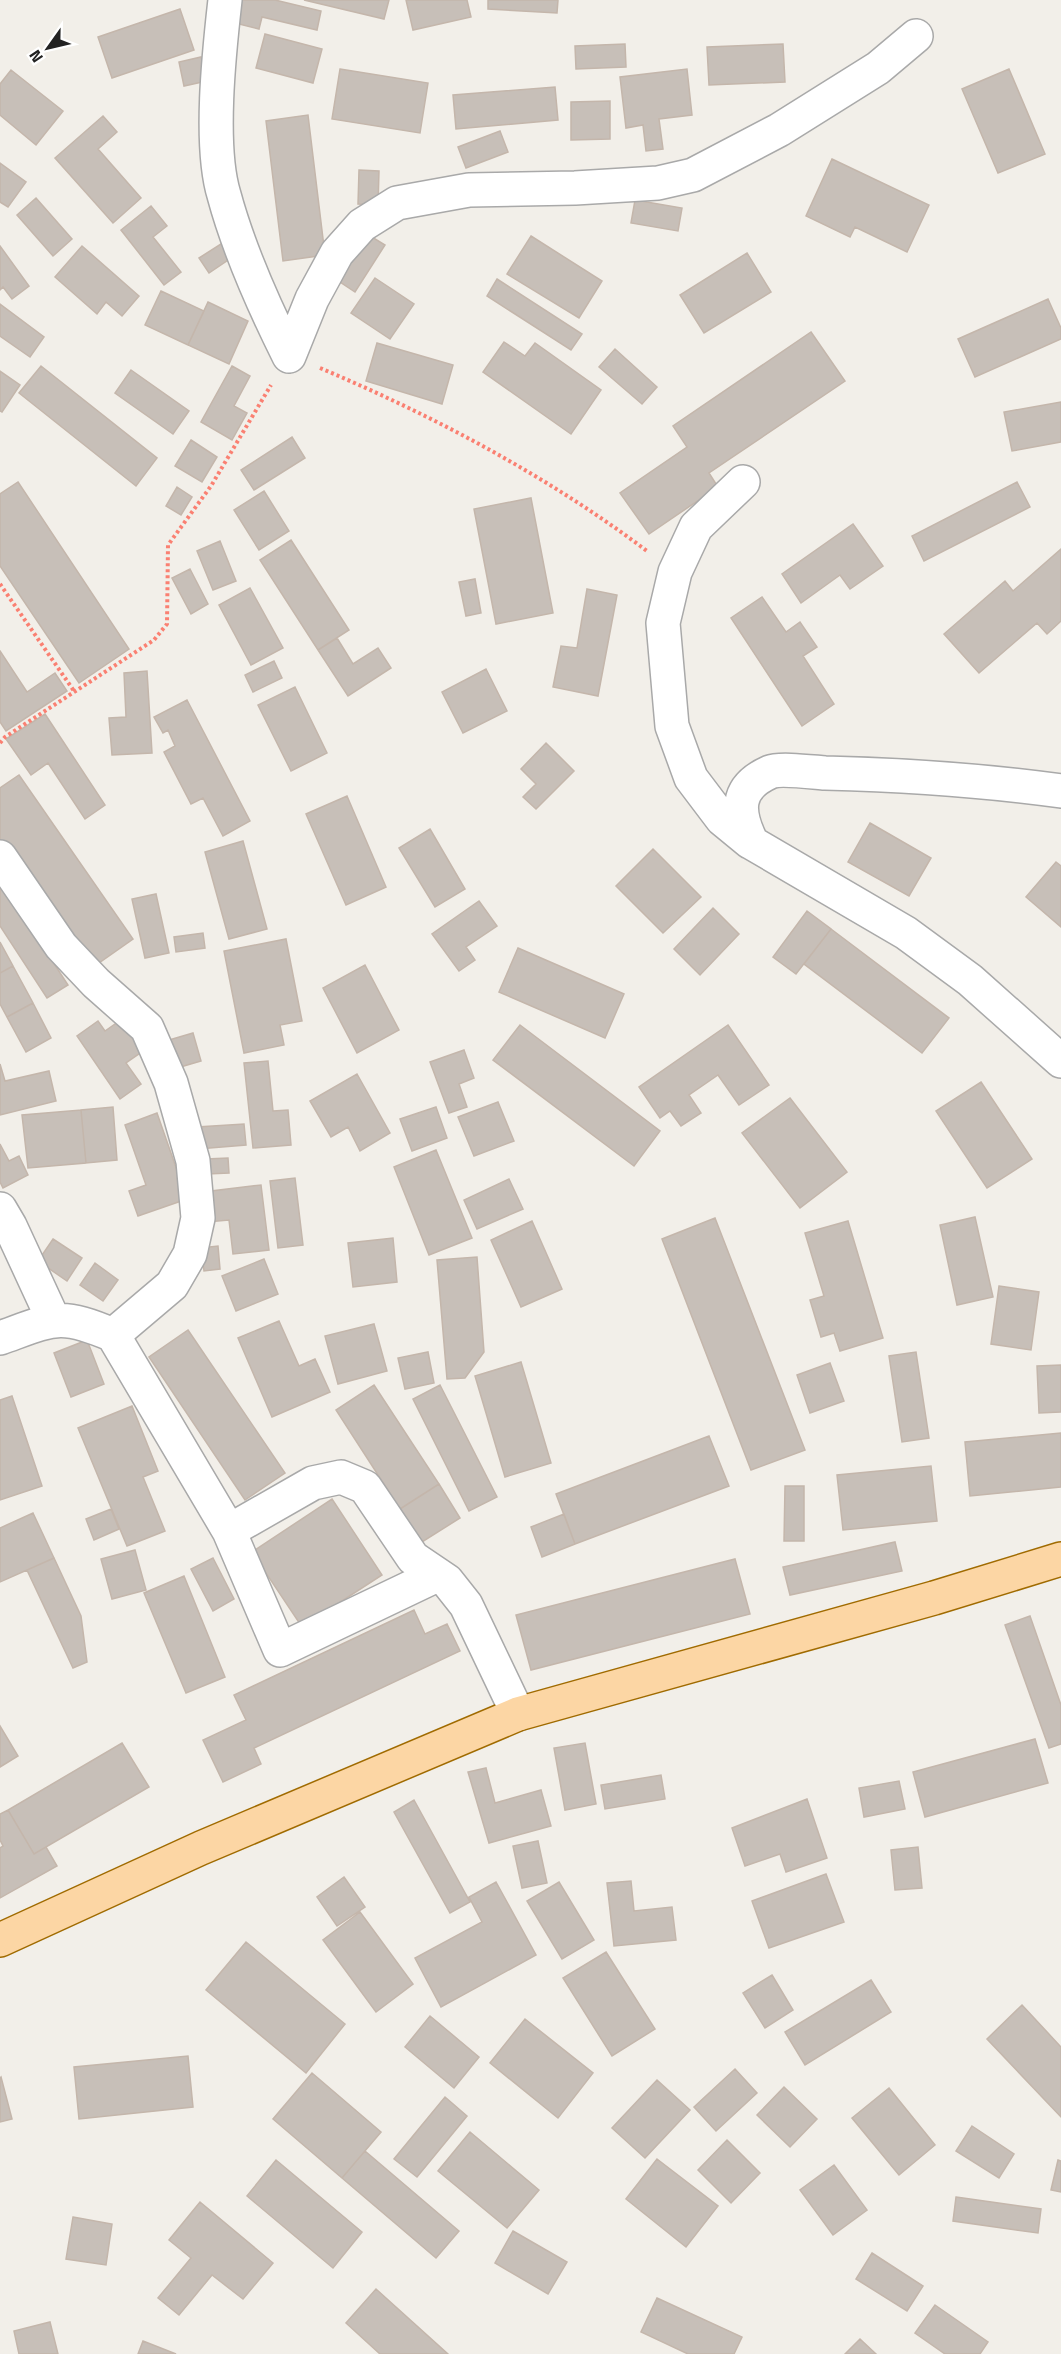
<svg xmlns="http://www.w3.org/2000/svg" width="1061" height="2354" font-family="'Titillium Web',sans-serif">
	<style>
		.building { fill: #c7bfb8; stroke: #c4b6ab; stroke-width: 1.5 }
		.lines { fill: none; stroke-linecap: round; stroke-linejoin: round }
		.street-casing { stroke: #a9a9a9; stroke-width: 36 }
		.primary-casing { stroke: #a06b00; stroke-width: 36 }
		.path { stroke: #fa8072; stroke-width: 4; stroke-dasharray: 3 3; stroke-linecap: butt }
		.street { stroke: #fff; stroke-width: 33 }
		.primary { stroke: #fcd6a4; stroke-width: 33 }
	</style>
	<rect width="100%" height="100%" fill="#f2efe9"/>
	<!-- building -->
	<path class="building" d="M237 0H275L321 11 317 30 262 17 259 29 231 22Z
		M304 0H389L384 19Z
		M406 0H467L471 17 413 30Z
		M488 0H558L557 13 488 9Z
		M180 9 194 50 112 78 98 37Z
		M265 34 322 49 313 83 256 68Z
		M625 44 626 67 576 69 575 46Z
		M783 44 785 82 709 85 707 47Z
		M201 57 207 81 184 86 179 62Z
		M340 69 428 83 420 133 332 119Z
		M687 69 692 115 659 119 663 149 646 151 643 125 626 128 620 77Z
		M1009 69 1045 154 998 173 962 89Z
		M11 70 63 111 36 145 0 115V84Z
		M555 87 558 120 456 129 453 95Z
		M610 101V139L571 140V102Z
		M308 115 325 255 283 261 266 121Z
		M103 116 117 132 98 149 141 198 113 223 55 158Z
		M500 131 508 152 466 168 458 147Z
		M832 159 929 205 907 252 855 227 850 237 806 216Z
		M0 163 26 182 8 207 0 202Z
		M359 170 379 171 378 205 358 204Z
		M36 198 72 239 53 256 17 215Z
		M635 200 682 208 678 231 631 223Z
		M151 206 167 226 153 237 181 272 164 285 121 230Z
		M367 234 385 245 355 292 337 280Z
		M531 236 602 281 579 318 507 274Z
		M224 242 234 256 209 273 199 258Z
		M0 246 29 286 12 299 3 287 0 290Z
		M82 246 139 296 122 316 106 302 97 314 55 277Z
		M747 253 771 292 704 333 680 295Z
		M375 278 414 304 390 339 351 313Z
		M497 279 582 334 571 350 487 296Z
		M161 291 204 311 188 345 145 325Z
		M1048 299 1061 328V339L975 377 958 339Z
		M208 302 248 321 229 364 188 345Z
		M0 304 44 337 30 357 0 336Z
		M811 332 845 381 709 473 718 487 649 534 620 493 687 447 673 426Z
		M504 342 525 356 535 343 601 390 571 434 483 372Z
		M377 343 453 365 442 404 366 381Z
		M615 349 657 387 642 404 599 367Z
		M41 366 157 458 136 486 19 393Z
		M232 366 250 376 234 406 247 413 232 440 201 422Z
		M131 370 189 411 173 434 115 393Z
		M0 371 20 385 2 412 0 411Z
		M1061 402V442L1012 451 1004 412Z
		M292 437 305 458 254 490 241 470Z
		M191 440 217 457 202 482 175 466Z
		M18 482 129 649 79 683 0 566V494Z
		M1017 482 1030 507 924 561 912 536Z
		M177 487 192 497 181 515 166 506Z
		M264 491 289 531 259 550 234 510Z
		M531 498 553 613 496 624 474 509Z
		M853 524 883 566 850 589 840 575 801 603 782 574Z
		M291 540 349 630 318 650 260 560Z
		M220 541 236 581 213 590 197 551Z
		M1061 549V621L1047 634 1037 623 979 673 944 634 1005 581 1013 591Z
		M190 569 208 604 191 614 172 578Z
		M475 579 481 613 466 616 459 582Z
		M250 588 283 648 251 665 219 605Z
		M587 589 617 595 598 696 553 687 561 646 577 648Z
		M762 597 786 632 800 622 817 647 803 656 834 704 802 726 731 618Z
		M337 638 353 664 378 648 391 668 348 696 318 650Z
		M0 651 27 692 55 673 67 691 6 731 0 722Z
		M274 661 282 678 253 692 245 675Z
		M486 669 507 711 463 733 442 692Z
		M147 671 152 753 112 755 109 718 126 717 124 673Z
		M295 687 327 753 291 771 258 705Z
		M187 700 250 821 223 836 203 798 191 804 164 752 175 746 168 730 163 733 154 717Z
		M45 714 105 805 85 819 48 763 31 775 6 739Z
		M546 743 574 771 536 809 523 797 536 784 521 769Z
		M19 775 133 939 89 970 0 842V788Z
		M347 796 386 887 346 905 306 814Z
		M870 823 931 858 909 896 848 862Z
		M430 829 465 889 435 907 399 848Z
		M243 841 267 929 229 939 205 852Z
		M653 849 701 897 663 933 616 886Z
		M1056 862 1061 866V927L1026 897Z
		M0 881 68 985 47 998 0 926Z
		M156 894 169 953 145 958 132 899Z
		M479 901 497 926 466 947 475 960 459 971 432 934Z
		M713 908 739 934 700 975 674 949Z
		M807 911 831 929 796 974 773 957Z
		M831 929 949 1018 922 1053 804 964Z
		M203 933 205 948 176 952 174 937Z
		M286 939 302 1021 280 1025 284 1045 244 1053 224 951Z
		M0 942 13 966 0 973Z
		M518 948 624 994 605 1038 499 992Z
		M365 965 399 1030 357 1053 323 988Z
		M13 966 33 1003 7 1017 0 1004V973Z
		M33 1003 51 1038 26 1052 7 1017Z
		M125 1017 146 1049 126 1063 141 1084 120 1099 77 1036 98 1021 105 1031Z
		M520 1025 660 1131 634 1166 493 1060Z
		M728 1025 769 1085 739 1105 718 1075 689 1095 701 1113 681 1126 670 1111 660 1118 639 1087Z
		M193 1033 201 1061 177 1068 169 1040Z
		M464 1050 474 1078 459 1084 467 1107 449 1113 430 1062Z
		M268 1061 273 1111 288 1110 291 1145 253 1148 244 1063Z
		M0 1064 5 1081 49 1071 56 1101 0 1115Z
		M357 1074 390 1133 360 1151 348 1127 331 1137 310 1101Z
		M981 1082 1032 1159 987 1188 936 1111Z
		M790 1098 847 1172 800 1208 742 1133Z
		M498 1102 514 1141 474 1156 458 1117Z
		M113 1107 117 1160 86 1163 81 1110Z
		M436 1107 447 1138 412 1151 400 1119Z
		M81 1110 86 1163 28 1168 22 1115Z
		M157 1113 187 1199 138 1216 129 1191 146 1185 125 1125Z
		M244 1124 246 1145 198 1149 197 1127Z
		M0 1144 9 1161 19 1156 28 1175 3 1188 0 1182Z
		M436 1150 472 1238 429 1255 394 1167Z
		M228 1158 229 1173 207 1174 206 1159Z
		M295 1178 303 1245 278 1248 270 1181Z
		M509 1179 523 1209 477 1229 464 1200Z
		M261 1185 269 1250 233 1254 229 1220 207 1222 203 1192Z
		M975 1217 993 1297 957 1305 940 1225Z
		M715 1218 805 1450 751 1470 662 1239Z
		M532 1221 562 1289 521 1307 491 1240Z
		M848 1221 883 1338 840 1351 834 1333 821 1337 810 1300 824 1296 805 1233Z
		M393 1238 397 1282 353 1287 348 1243Z
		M53 1239 82 1258 67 1281 38 1261Z
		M218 1246 220 1269 204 1271 201 1248Z
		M477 1257 484 1352 465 1378 447 1379 437 1260Z
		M264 1259 278 1294 236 1311 222 1276Z
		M95 1263 118 1280 103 1301 80 1285Z
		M999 1286 1039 1292 1031 1350 991 1344Z
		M279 1321 299 1366 315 1359 330 1392 272 1417 238 1338Z
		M374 1324 387 1371 338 1384 325 1336Z
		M188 1330 285 1473 245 1500 149 1357Z
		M87 1340 104 1384 71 1397 54 1353Z
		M428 1352 434 1383 405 1389 398 1358Z
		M916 1352 929 1438 902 1442 889 1356Z
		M521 1362 551 1463 505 1477 475 1376Z
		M830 1363 844 1401 810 1413 797 1375Z
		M1061 1365V1412L1039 1413 1037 1366Z
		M374 1385 439 1484 400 1509 336 1410Z
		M440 1385 497 1497 469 1511 413 1399Z
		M12 1396 42 1486 0 1500V1400Z
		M132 1406 158 1471 143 1477 165 1531 127 1546 78 1428Z
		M1061 1433V1487L970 1496 965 1442Z
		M709 1436 729 1486 575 1544 556 1494Z
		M931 1466 937 1521 843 1530 837 1475Z
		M439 1484 460 1518 422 1542 400 1509Z
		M785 1486H804V1541H784Z
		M332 1499 382 1575 302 1627 252 1552Z
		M111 1509 119 1529 94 1540 86 1519Z
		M33 1513 54 1558 0 1582V1528Z
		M564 1514 575 1544 542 1557 531 1527Z
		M895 1542 902 1571 790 1595 783 1567Z
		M135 1550 146 1590 112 1599 101 1559Z
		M54 1558 81 1616 87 1662 73 1668 27 1570Z
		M213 1558 234 1599 213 1611 191 1569Z
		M735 1559 750 1614 531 1670 516 1615Z
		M184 1576 225 1677 186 1693 144 1593Z
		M414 1610 425 1634 447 1624 460 1651 254 1748 261 1764 223 1782 203 1740 246 1720 234 1695Z
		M1030 1616 1061 1705V1744L1049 1748 1005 1625Z
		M0 1726 18 1756 0 1767Z
		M1035 1739 1048 1783 925 1817 913 1772Z
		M122 1743 149 1787 34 1854 8 1810Z
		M585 1743 596 1804 565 1810 554 1748Z
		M486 1768 495 1803 541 1790 551 1826 489 1843 468 1772Z
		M661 1775 665 1799 605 1809 601 1785Z
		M899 1781 905 1809 864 1817 859 1788Z
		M807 1799 827 1858 786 1872 780 1854 745 1866 732 1828Z
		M414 1800 470 1902 450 1913 394 1812Z
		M8 1810 34 1854 46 1847 57 1866 0 1898V1848L3 1846 0 1840V1814Z
		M538 1841 547 1883 522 1888 513 1846Z
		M918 1847 922 1888 895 1890 891 1850Z
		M826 1874 844 1922 769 1948 752 1901Z
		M344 1877 365 1907 337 1926 317 1897Z
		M631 1881 634 1911 672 1907 676 1940 614 1946 607 1883Z
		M496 1882 536 1955 441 2007 415 1958 482 1922 469 1897Z
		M559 1882 594 1940 562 1959 527 1901Z
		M360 1912 413 1984 376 2012 323 1940Z
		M246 1942 345 2024 306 2073 206 1990Z
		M606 1952 655 2029 612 2056 563 1978Z
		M772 1975 793 2010 765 2028 743 1993Z
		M871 1980 891 2012 805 2065 785 2032Z
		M1022 2005 1061 2047V2117L987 2039Z
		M430 2016 479 2057 454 2088 405 2047Z
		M525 2019 593 2073 558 2118 490 2063Z
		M188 2056 193 2107 79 2119 74 2067Z
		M735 2069 757 2093 716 2131 694 2107Z
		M312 2073 381 2132 342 2178 273 2119Z
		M1 2077 12 2119 0 2122V2078Z
		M657 2080 690 2110 645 2158 612 2128Z
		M784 2087 817 2119 790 2147 757 2115Z
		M889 2088 935 2145 899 2175 852 2118Z
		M445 2097 467 2116 417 2177 394 2159Z
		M972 2126 1014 2154 999 2178 956 2151Z
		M470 2132 539 2190 507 2228 438 2171Z
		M727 2140 760 2173 731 2203 698 2170Z
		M365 2151 459 2231 436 2258 342 2178Z
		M657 2159 718 2206 686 2247 626 2199Z
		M276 2160 362 2232 333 2268 247 2196Z
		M1058 2160 1061 2161V2192L1051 2190Z
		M834 2165 867 2210 833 2235 800 2190Z
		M956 2197 1041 2209 1038 2233 953 2221Z
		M200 2202 273 2263 243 2299 212 2275 179 2315 158 2298 191 2258 169 2240Z
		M73 2217 112 2224 106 2265 66 2259Z
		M513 2231 567 2262 548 2294 495 2263Z
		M872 2253 923 2286 907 2311 856 2279Z
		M376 2289 448 2354H380L346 2323Z
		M657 2298 742 2337 734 2354H688L641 2332Z
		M935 2305 988 2342 980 2354H945L915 2333Z
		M50 2322 58 2354H19L14 2331Z
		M860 2339 876 2354H845Z
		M143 2341 176 2354H138Z"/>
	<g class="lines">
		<!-- street casing -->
		<g class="street-casing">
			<path id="street" d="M225 0C219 53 209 146 224 195 238 247 265 308 289 356
				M289 356 312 299 337 253 362 225 397 203 469 190 575 188 658 183 693 175 779 130 878 68 916 36
				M743 482 696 527 675 572 663 623 672 726 691 778 722 819 750 842
				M1061 791C982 780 904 775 825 773 812 772 780 768 770 772 734 788 737 813 752 843L906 933 970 980 1061 1061
				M0 857 61 946 96 983 147 1028 171 1083 193 1161 198 1218 190 1254 172 1285 113 1335
				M0 1209 10 1226 53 1319
				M0 1338C53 1319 59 1312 113 1335L229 1531 280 1650 437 1575
				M229 1531 313 1483 341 1477 365 1487 413 1558 447 1581 466 1605 518 1714"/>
		</g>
		<!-- primary casing -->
		<g class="primary-casing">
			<path id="primary" d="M0 1940 201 1848 518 1714 934 1598 1061 1559"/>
		</g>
		<!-- path -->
		<path class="path" d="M320 368C436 417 547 476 647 551
			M0 584 74 691
			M0 743 5 737 154 640 167 624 168 545 211 486 271 385"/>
		<!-- street -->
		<use href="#street" class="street"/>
		<!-- primary -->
		<use href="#primary" class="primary"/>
	</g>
	<!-- north arrow -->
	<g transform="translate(48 48) rotate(236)" stroke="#ffffff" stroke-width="4.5" paint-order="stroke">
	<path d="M0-4.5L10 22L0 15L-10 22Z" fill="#222222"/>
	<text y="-9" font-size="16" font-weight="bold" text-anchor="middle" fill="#222222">N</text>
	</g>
</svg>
